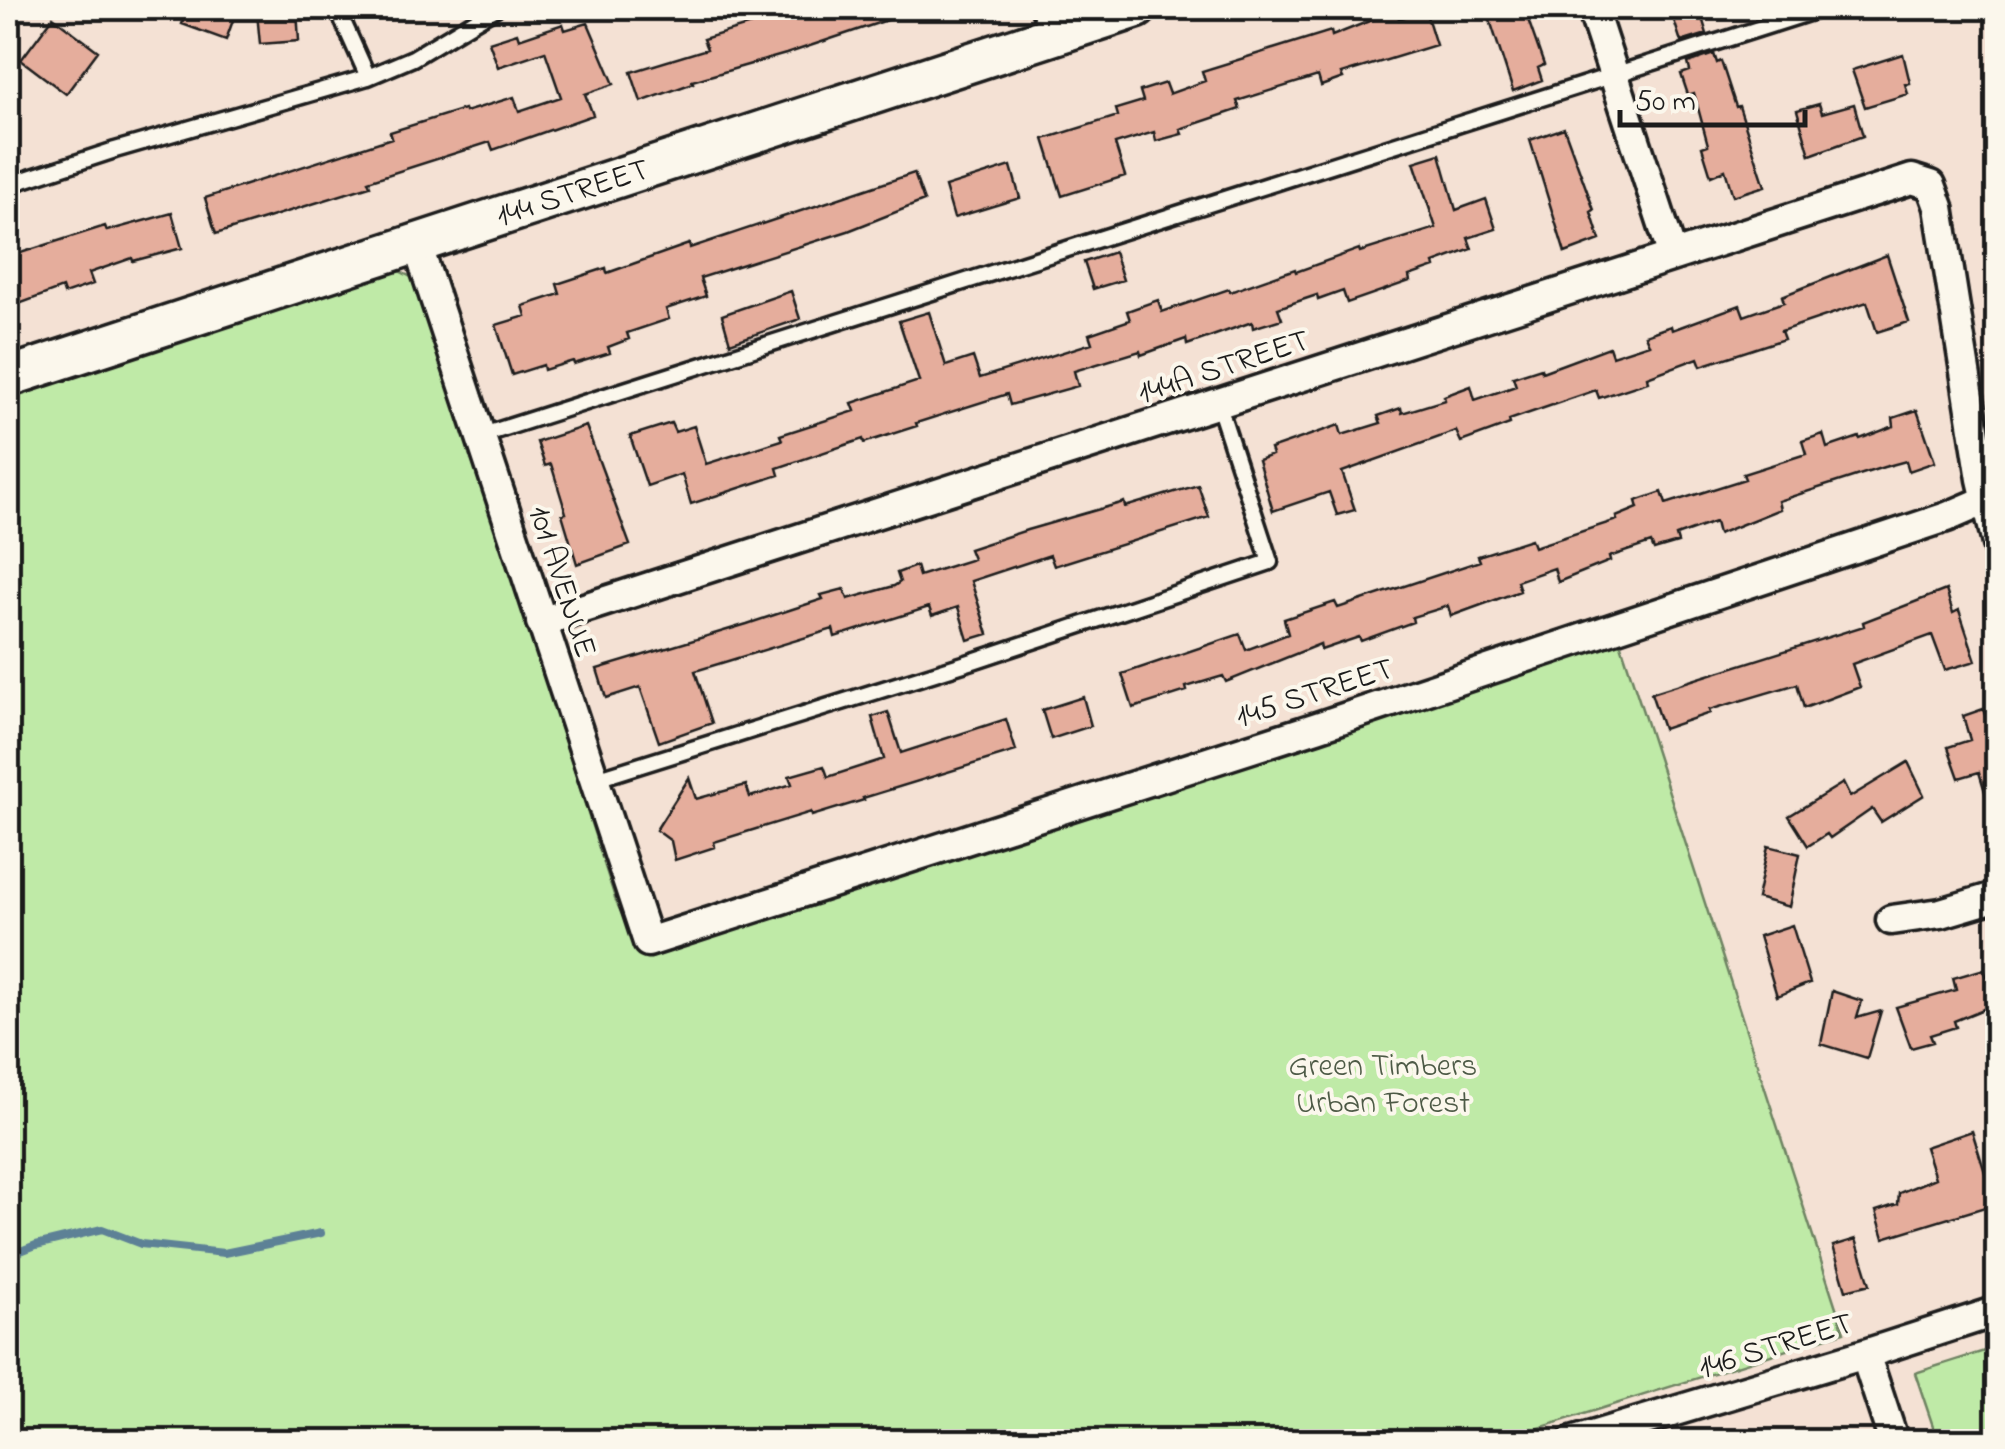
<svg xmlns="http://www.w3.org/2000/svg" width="2005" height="1449" font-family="'Indie Flower',sans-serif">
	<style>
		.green { fill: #bfeaa7; stroke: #6e8362; stroke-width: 2.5 }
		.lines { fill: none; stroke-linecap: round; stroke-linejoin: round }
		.stream { stroke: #5d8196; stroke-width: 8 }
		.building { fill: #e5ad9c; stroke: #1c1c1c; stroke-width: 2.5 }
		.lane-casing { stroke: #1c1c1c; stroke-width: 21 }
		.street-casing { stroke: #1c1c1c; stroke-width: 35 }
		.secondary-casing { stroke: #1c1c1c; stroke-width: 45 }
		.lane { stroke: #fbf7ec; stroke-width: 14 }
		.street { stroke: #fbf7ec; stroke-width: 28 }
		.secondary { stroke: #fbf7ec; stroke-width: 38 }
		.labels { text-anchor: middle; stroke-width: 8; stroke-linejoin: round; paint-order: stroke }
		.street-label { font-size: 32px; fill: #1c1c1c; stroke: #fbf7ec }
		.park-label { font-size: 32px; fill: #4d5a46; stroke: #fbf7ec }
	</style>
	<rect width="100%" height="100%" fill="#f4e1d4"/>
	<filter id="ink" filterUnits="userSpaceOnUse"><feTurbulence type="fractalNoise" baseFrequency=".01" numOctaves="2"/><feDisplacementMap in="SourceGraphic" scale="20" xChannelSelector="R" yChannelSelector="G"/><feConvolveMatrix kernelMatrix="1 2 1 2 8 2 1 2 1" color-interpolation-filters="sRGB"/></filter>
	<g filter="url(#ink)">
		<!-- green -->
		<path class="green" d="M393 268 415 279 423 298 616 901 625 921 637 931 1619 638 1844 1332 1498 1441H8V391Z
			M1997 1347V1441H1938L1915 1373Z"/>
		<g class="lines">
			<!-- stream -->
			<path class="stream" d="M8 1256 36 1245 102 1229 141 1244 224 1253 321 1233"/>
		</g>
		<!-- building -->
		<path class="building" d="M188 8H224L236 12 226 40 182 24Z
			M771 8 917 10 786 54 692 81 693 83 641 102 631 72 707 49 703 39 775 18Z
			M1486 8H1524L1544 65 1538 68 1542 80 1513 91Z
			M1670 8H1699L1707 34 1681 42Z
			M297 10 299 41 260 44 257 13Z
			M1397 10 1399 19 1425 10 1436 45 1341 74 1343 78 1321 86 1318 76 1237 101 1240 109 1180 129 1182 134 1156 141 1154 132 1115 144 1125 176 1062 196 1044 139 1118 116 1116 109 1143 101 1140 91 1165 83 1169 94 1205 81 1202 71 1331 31 1332 36Z
			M53 17 98 51 66 94 21 60Z
			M588 23 614 84 585 94 593 115 493 150 490 142 368 181 370 186 216 234 205 198 392 138 390 132 464 109 465 112 514 97 519 111 561 97 545 51 498 67 489 42 517 33 519 39 563 24 565 30Z
			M1714 54 1717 63 1721 61 1736 107 1739 106 1765 186 1733 196 1725 170 1711 176 1702 147 1708 145 1694 93 1688 95 1681 74 1690 71 1688 63Z
			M1903 54 1910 83 1905 84 1908 94 1865 107 1852 70Z
			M1819 104 1822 113 1854 104 1863 136 1810 155 1797 110Z
			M1564 128 1594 210 1591 212 1600 240 1565 253 1530 140Z
			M1440 154 1456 210 1486 199 1496 229 1468 238 1472 249 1434 263 1435 267 1409 276 1410 281 1347 303 1343 291 1318 300 1317 295 1278 308 1282 319 1253 328 1252 322 1187 345 1186 339 1141 355 1140 351 1074 371 1078 386 1010 405 1007 394 916 423 917 426 864 443 863 439 777 468 779 475 691 504 682 474 647 486 630 436 671 423 675 432 694 426 706 464 782 440 780 435 855 411 852 403 919 381 899 321 929 312 946 366 973 357 980 378 1092 343 1089 334 1130 320 1127 311 1158 300 1162 312 1229 289 1230 292 1295 269 1296 272 1359 249 1360 252 1436 228 1414 162Z
			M1011 166 1020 198 954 218 945 187Z
			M914 173 924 201 848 231 700 278 706 296 666 309 669 319 627 333 629 339 608 347 610 353 574 364 573 361 544 370 543 365 512 375 496 325 526 316 523 306 560 294 557 284 606 268 607 273 689 244 690 248Z
			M172 213 182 248 133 261 132 258 89 273 93 284 64 294 62 288 8 308V270L15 267 11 256 105 226 107 231Z
			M1114 252 1123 280 1093 289 1084 262Z
			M1887 255 1909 322 1877 332 1867 302 1781 331 1784 339 1701 366 1698 358 1647 377 1648 382 1599 398 1596 390 1509 420 1510 424 1461 442 1456 431 1342 472 1355 510 1337 515 1329 492 1273 511 1258 460 1272 455 1270 449 1339 425 1342 435 1381 423 1378 416 1401 408 1402 413 1445 400 1444 396 1471 386 1475 400 1516 386 1513 377 1541 368 1542 372 1609 347 1612 356 1649 344 1645 335 1671 326 1672 330 1740 305 1744 316 1784 302 1782 296Z
			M791 291 800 319 730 343 722 315Z
			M1917 410 1935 462 1909 471 1906 461 1884 467 1778 501 1780 509 1718 534 1715 522 1676 536 1678 543 1654 550 1651 543 1609 557 1610 561 1558 582 1554 568 1517 581 1520 591 1451 616 1448 606 1412 617 1413 622 1361 641 1359 637 1321 650 1320 644 1226 682 1223 676 1186 687 1187 691 1133 708 1122 674 1240 634 1246 650 1288 634 1284 619 1335 602 1338 608 1480 561 1478 556 1531 539 1534 547 1617 520 1616 517 1638 508 1636 501 1662 492 1666 504 1745 479 1743 474 1806 454 1802 441 1823 434 1827 448 1859 437 1860 439 1894 426 1893 418Z
			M586 426 630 545 577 564 562 514 566 513 551 464 545 466 537 442Z
			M1198 485 1209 517 1054 566 1050 555 971 581 988 634 968 640 958 607 932 616 929 607 835 637 833 629 695 671 712 723 659 742 640 687 606 698 597 669 747 624 823 599 821 595 844 589 848 599 894 586 900 582 897 573 916 566 919 576 973 559 969 549 1027 530 1124 502 1125 507Z
			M1946 590 1953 613 1959 610 1976 661 1945 670 1932 635 1852 664 1860 687 1804 708 1797 684 1709 710 1710 713 1663 729 1651 693 1864 626 1863 622Z
			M1083 697 1091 726 1051 739 1042 710Z
			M1983 709 1998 751V817L1993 818 1979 772 1959 778 1948 747 1970 740 1963 716Z
			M888 712 901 753 1006 719 1016 751 863 798 864 800 812 816 811 812 714 842 715 847 675 860 671 841 656 830 689 778 696 799 746 785 750 797 792 784 789 776 824 766 828 777 884 759 872 717Z
			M1908 762 1924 795 1881 822 1872 809 1830 838 1827 834 1808 846 1789 816 1843 783 1850 797Z
			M1768 846 1800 854 1789 907 1757 898Z
			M1792 925 1810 983 1777 996 1759 936Z
			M1984 969 1996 1004 1954 1021 1956 1027 1930 1035 1933 1042 1911 1048 1896 1007 1956 990 1953 978Z
			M1832 991 1862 1001 1857 1018 1881 1011 1867 1058 1821 1044Z
			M1972 1131 1995 1204 1884 1238 1876 1211 1898 1204 1899 1193 1935 1178 1925 1147Z
			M1856 1239 1870 1284 1846 1290 1833 1246Z"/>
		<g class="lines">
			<!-- lane casing -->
			<g class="lane-casing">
				<path id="lane" d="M368 77 413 58 496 8
					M8 185 115 150 368 77 337 8
					M480 436 1824 8
					M593 780 970 662 1270 562 1218 403"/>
			</g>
			<!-- street casing -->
			<g class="street-casing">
				<path id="street" d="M1046 8 1054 35
					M1592 8 1673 256
					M416 241 648 942 1317 727 1947 517 1998 495
					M541 622 1912 179 1931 185 1939 207 1982 479 1998 548
					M1891 920 1941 913 1998 896
					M1865 1354 1894 1442
					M1572 1442 1865 1354 1998 1311"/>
			</g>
			<!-- secondary casing -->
			<g class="secondary-casing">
				<path id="secondary" d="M8 377 1137 8"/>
			</g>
			<!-- lane -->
			<use href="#lane" class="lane"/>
			<!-- street -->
			<use href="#street" class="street"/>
			<!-- secondary -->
			<use href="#secondary" class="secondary"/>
		</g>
	</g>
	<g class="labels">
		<!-- street labels -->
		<g class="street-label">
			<text transform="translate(572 191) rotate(-18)" y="11">144 STREET</text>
			<text transform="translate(1223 365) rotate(-18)" y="11">144A STREET</text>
			<text transform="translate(564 581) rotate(72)" y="11">101 AVENUE</text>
			<text transform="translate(1314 691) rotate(-18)" y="11">145 STREET</text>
			<text transform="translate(1775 1344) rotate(-17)" y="11">146 STREET</text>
		</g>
		<!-- park labels -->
		<g class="park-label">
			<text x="1383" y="1075">Green Timbers<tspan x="1383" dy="37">Urban Forest</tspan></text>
		</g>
	</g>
	<!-- margin -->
	<rect width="2005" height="1449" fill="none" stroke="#fbf7ec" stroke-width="40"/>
	<rect x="20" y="20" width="1965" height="1409" fill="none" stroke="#1c1c1c" stroke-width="4" filter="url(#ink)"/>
	<!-- scale -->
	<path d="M1620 110v15h185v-15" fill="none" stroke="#1c1c1c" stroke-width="5"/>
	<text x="1635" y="110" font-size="30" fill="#1c1c1c" stroke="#fbf7ec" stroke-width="8" paint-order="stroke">50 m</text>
</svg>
